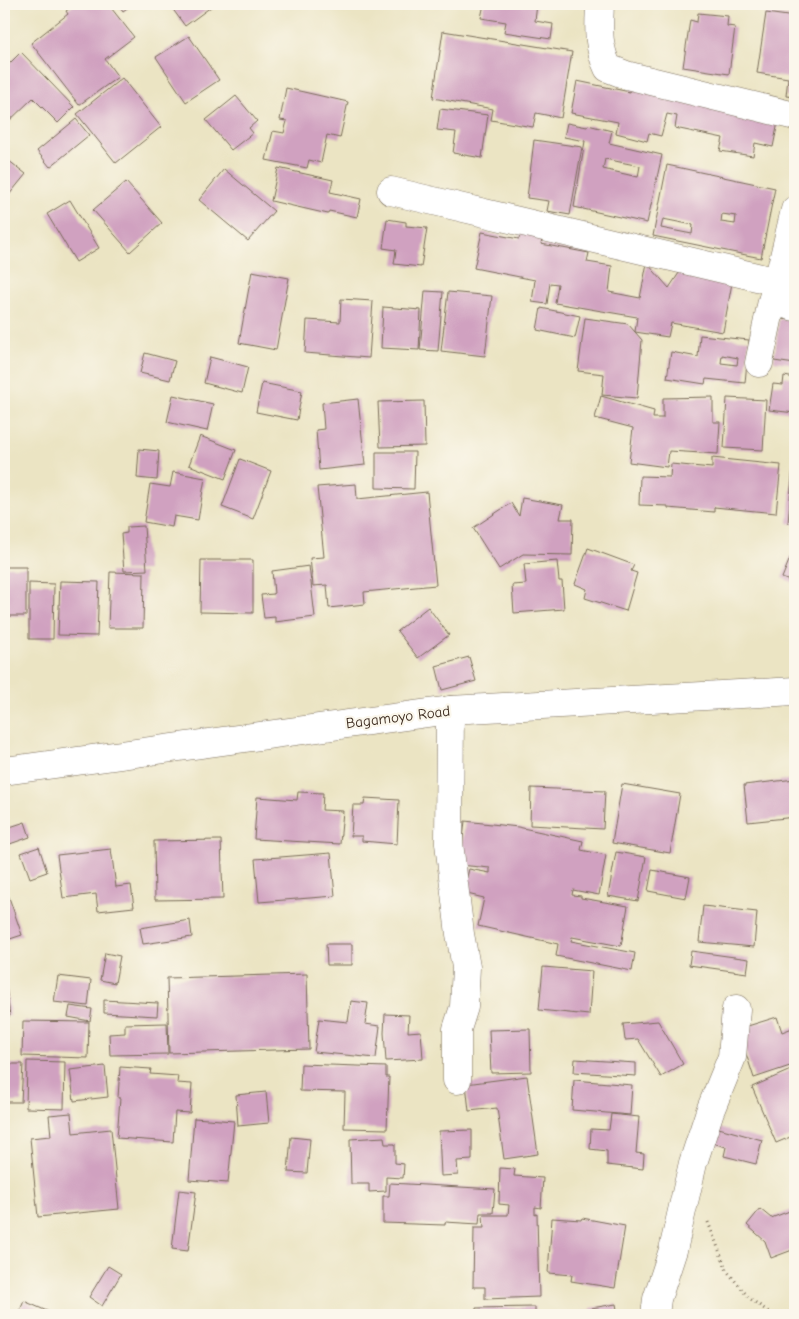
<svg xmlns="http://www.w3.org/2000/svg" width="799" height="1319" font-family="'Comic Neue',sans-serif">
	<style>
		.building { fill: #d0a1c0; fill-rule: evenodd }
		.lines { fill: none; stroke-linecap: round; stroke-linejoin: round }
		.minor-casing { stroke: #796b58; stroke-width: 29 }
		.trunk-casing { stroke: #796b58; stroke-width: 29 }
		.path { stroke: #796b58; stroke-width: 3; stroke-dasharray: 1 4; stroke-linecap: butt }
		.minor { stroke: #fff; stroke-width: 28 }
		.trunk { stroke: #fff; stroke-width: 28 }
		.labels { text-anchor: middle; stroke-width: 4.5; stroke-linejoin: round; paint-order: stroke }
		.street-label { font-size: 15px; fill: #3b2a1e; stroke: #fbf7ec }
	</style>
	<rect width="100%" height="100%" fill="#fbf7ec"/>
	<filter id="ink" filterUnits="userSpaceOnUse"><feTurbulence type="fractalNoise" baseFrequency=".02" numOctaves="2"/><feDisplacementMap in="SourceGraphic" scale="10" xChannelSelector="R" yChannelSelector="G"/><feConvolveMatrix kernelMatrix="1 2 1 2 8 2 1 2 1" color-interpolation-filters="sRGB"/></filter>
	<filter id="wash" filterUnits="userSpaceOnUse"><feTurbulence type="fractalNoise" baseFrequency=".0096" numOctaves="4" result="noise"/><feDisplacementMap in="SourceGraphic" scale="20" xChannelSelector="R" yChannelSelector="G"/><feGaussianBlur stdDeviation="1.12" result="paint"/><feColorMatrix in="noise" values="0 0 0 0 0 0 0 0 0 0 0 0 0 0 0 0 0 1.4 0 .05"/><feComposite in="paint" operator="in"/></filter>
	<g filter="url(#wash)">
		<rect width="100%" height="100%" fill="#ebe4c3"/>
		<g id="blocks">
			<!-- building -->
			<path class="building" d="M75 4H108L134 37 105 59 118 77 79 105 31 43 68 14 66 11Z
				M118 4H133L123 11Z
				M169 4H215L185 26Z
				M484 4H537L535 21 553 24 551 39 504 32 506 22 481 18Z
				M698 13 728 16 727 26 735 27 729 74 683 67 690 20 697 22Z
				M766 13 795 17V97L786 96 788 78 757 73Z
				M443 31 572 52 561 118 536 113 533 127 491 120 493 109 433 98Z
				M189 36 219 80 186 102 156 57Z
				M21 52 74 107 58 123 33 98 4 126V69Z
				M122 78 161 127 116 163 77 114Z
				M577 81 630 92 632 82 780 112 773 147 755 143 753 156 720 151 723 138 675 128 677 116 667 114 661 136 649 133 647 141 616 133 618 122 571 113Z
				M286 88 348 102 340 138 327 135 321 163 309 160 307 168 266 160 273 131 284 133 287 121 280 120Z
				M236 96 257 121 249 128 253 133 231 150 206 120Z
				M440 109 488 115 482 158 453 153 456 132 437 130Z
				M76 119 89 135 50 167 37 151Z
				M567 123 587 127 588 125 612 131 609 143 662 155 647 223 574 207 585 141 564 137ZM605 159 640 166 638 177 603 169Z
				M534 140 582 147 570 215 547 211 549 201 527 198Z
				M4 157 26 174 4 201Z
				M667 165 775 188 761 258 653 236ZM722 214 736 216 735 224 721 222ZM663 219 693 225 692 234 661 228Z
				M278 168 333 180 330 192 361 199 357 217 329 211 328 214 271 201Z
				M224 169 274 211 248 241 199 200Z
				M126 182 162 223 130 252 93 210Z
				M70 200 99 248 76 262 47 214Z
				M387 219 406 222V226L427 228 421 267 394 264 396 250 383 248Z
				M521 229 543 233 541 244 589 253 587 262 612 266 609 292 640 298 647 263 669 288 679 273 732 283 723 332 671 323 668 337 635 332 637 317 555 303 558 284 550 283 547 304 532 302 535 280 474 268 482 232 519 239Z
				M252 271 289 278 276 350 239 343Z
				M425 291 443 292 438 351 420 350Z
				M448 292 492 296 485 356 441 351Z
				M341 299 373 301 369 358 305 353 307 320 340 322Z
				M383 307 421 310 419 350 381 348Z
				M541 308 580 316 575 338 537 330Z
				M585 318 628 324 642 340 637 398 602 395 604 374 578 371Z
				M779 319 795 320V364L774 361Z
				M700 335 749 340 745 383 706 379 705 384 667 378 671 352 698 357ZM722 355 738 358 737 365 721 363Z
				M145 353 175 361 170 380 140 373Z
				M210 357 248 367 242 393 204 383Z
				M784 376 795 378V413L769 410 773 384 783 385Z
				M262 383 302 391 297 420 256 412Z
				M173 395 213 404 207 431 167 422Z
				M601 396 654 411 653 418H663V398L713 397V422H720L718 454 669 451 667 467 629 462 633 428 595 418Z
				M727 398 766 400 763 450 724 448Z
				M358 399 365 465 319 470 316 430 324 429 322 403Z
				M424 401 425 446 380 447 378 402Z
				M200 436 236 450 225 479 189 465Z
				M139 449 159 451 157 480 137 478Z
				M376 452H415L414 489 376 488Z
				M712 458 781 465 776 513 714 507V512L668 508V506L639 505 640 476 670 477 671 464 712 468Z
				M240 459 271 471 253 519 222 507Z
				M793 465H795V524L788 523Z
				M173 472 205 478 198 520 174 516 172 527 144 522 150 484 170 487Z
				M356 484 357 499 427 492 436 585 364 592 365 604 329 608 327 585 313 586 310 558 324 557 317 487Z
				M522 498 563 505 560 519H573L572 555 523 554 499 569 473 528 511 503 519 516Z
				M144 526 147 570 124 571 121 534 127 533V527Z
				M795 546V583L782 578Z
				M588 548 634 565 631 571 637 573 626 611 585 598 587 589 575 584Z
				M201 560H253V613L200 612Z
				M557 561 559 581H562L564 609 514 613 512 585 526 584 524 564Z
				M309 566 315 617 275 622V617L264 618 261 595 274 594 272 571Z
				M6 567H26V616H6Z
				M110 572 144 573 143 628H108Z
				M60 581 99 582 97 636 58 635Z
				M29 583 54 584 53 639H29Z
				M428 607 449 635 418 658 397 631Z
				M469 657 476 681 442 690 436 666Z
				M795 779V817L748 822 744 785Z
				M622 784 680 794 670 853 612 843Z
				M531 788 605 791 603 829 530 825Z
				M298 792 323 793 322 810 343 811 340 844 254 839 257 797 297 800Z
				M365 798 399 800 397 844 362 841V836H351L353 805H364Z
				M465 821 518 827 583 841 581 850 606 855 599 895 573 890 572 895 581 896V898L628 906 621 946 572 937 571 941 635 953 632 971 556 956 558 944 478 926 484 898 463 893 469 869 490 873V868L460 865Z
				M25 822 30 837 4 846V829Z
				M221 840 223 899 155 900 154 841Z
				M39 847 47 872 30 878 21 853Z
				M111 849 116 887 131 885 134 907 98 911 96 894 63 898 57 855Z
				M616 852 646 857 638 901 608 896Z
				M331 853 335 896 259 902 255 859Z
				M652 870 690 877 686 898 648 891Z
				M4 883 22 935 4 941Z
				M703 906 757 912 754 947 699 942Z
				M190 920 192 937 143 944 140 928Z
				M326 944H352V965H327Z
				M691 951 749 959 747 973 689 965Z
				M105 953 120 956 115 983 100 980Z
				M543 967 592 971 589 1015 539 1010Z
				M307 974 309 1049 169 1053 167 978Z
				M58 976 91 980 88 1006 54 1002Z
				M5 979 10 1016H4V980Z
				M104 1000 158 1003 157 1016 104 1013Z
				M351 1001 368 1003 365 1024 380 1026 376 1058 314 1052 319 1019 348 1022Z
				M70 1006 92 1009 90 1021 68 1017Z
				M385 1014 409 1015 408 1032 421 1031 423 1059 386 1061 384 1033Z
				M777 1017 782 1032 795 1027V1060L791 1062 793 1065 754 1078 738 1029Z
				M23 1021 89 1022 88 1058 22 1056Z
				M658 1021 683 1064 661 1077 638 1039 625 1040 623 1024Z
				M167 1023 168 1054 110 1055 109 1034 125 1033V1024Z
				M530 1029 531 1072 491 1073 489 1030Z
				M575 1059 636 1063V1076L574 1072Z
				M27 1061 65 1062 64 1109 26 1108Z
				M4 1064H23L21 1102H4Z
				M301 1064 386 1067V1077H389L387 1129 344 1128 345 1092 300 1091Z
				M105 1066 108 1097 74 1101 70 1070Z
				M120 1067 151 1069 150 1074 178 1076 177 1083 192 1084 190 1113 175 1112 173 1142 117 1138 120 1098H118Z
				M795 1068V1135L776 1143 752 1087Z
				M527 1076 538 1154 504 1159 497 1108 469 1111 466 1084Z
				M574 1080 632 1085 630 1115 572 1110Z
				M266 1092 269 1123 238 1126 236 1095Z
				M71 1113 73 1133 111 1129 119 1209 38 1217 30 1138 51 1136 49 1115Z
				M611 1114 639 1117 636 1153 644 1154 643 1169 607 1165V1151L590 1149 591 1129 609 1130Z
				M194 1118 234 1121 228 1183 189 1180Z
				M708 1125 762 1140 756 1164 724 1156 726 1147 703 1140Z
				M472 1130V1160L457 1161 458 1175 441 1176 439 1131Z
				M291 1137 310 1139 307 1173 288 1172Z
				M384 1137 385 1144H395V1163L404 1164 403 1178 386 1177V1191L369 1192V1184H351L350 1139Z
				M500 1168 515 1169 514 1176 543 1178 541 1208 535 1207V1215L537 1214 539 1297 485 1299V1287H473L474 1228H484L483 1215H508L509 1205 499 1204Z
				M390 1183 495 1189 493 1213H480L479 1224 445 1222V1225L383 1223V1196H389Z
				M179 1190 196 1192 188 1251 172 1249Z
				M760 1209 771 1218 795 1209V1249L771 1258 765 1241 747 1225Z
				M552 1218 581 1220 582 1218 625 1226 615 1288 571 1281 572 1275 548 1273Z
				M108 1266 121 1274 102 1306 89 1297Z
				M24 1301 56 1315H18Z
				M616 1304 618 1315H577L576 1313 591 1310V1308Z
				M535 1307V1315H476V1308Z"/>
		</g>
	</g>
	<g filter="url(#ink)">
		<use href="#blocks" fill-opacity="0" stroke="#796b58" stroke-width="1"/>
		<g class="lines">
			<!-- minor casing -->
			<g class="minor-casing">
				<path id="minor" d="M600 4C599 28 597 45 608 68L626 75 795 116
					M391 191 778 282
					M772 301 795 307
					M759 363 772 301 778 282 795 210
					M450 710 449 843 460 934 466 967 464 1007 457 1029V1080
					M655 1315 657 1299 673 1250 693 1163 710 1111 732 1057 736 1009"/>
			</g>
			<!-- trunk casing -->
			<g class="trunk-casing">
				<path id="trunk" d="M4 771 450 710 795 691"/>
			</g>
			<!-- path -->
			<path class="path" d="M708 1222 727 1271 749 1298 773 1315"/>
			<!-- minor -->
			<use href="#minor" class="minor"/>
			<!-- trunk -->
			<use href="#trunk" class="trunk"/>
		</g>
	</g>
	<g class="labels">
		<!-- street labels -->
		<g class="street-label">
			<text transform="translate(398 717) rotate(-7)" y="5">Bagamoyo Road</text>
		</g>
	</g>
	<!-- margin -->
	<rect width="799" height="1319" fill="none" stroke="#fbf7ec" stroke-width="20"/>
</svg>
